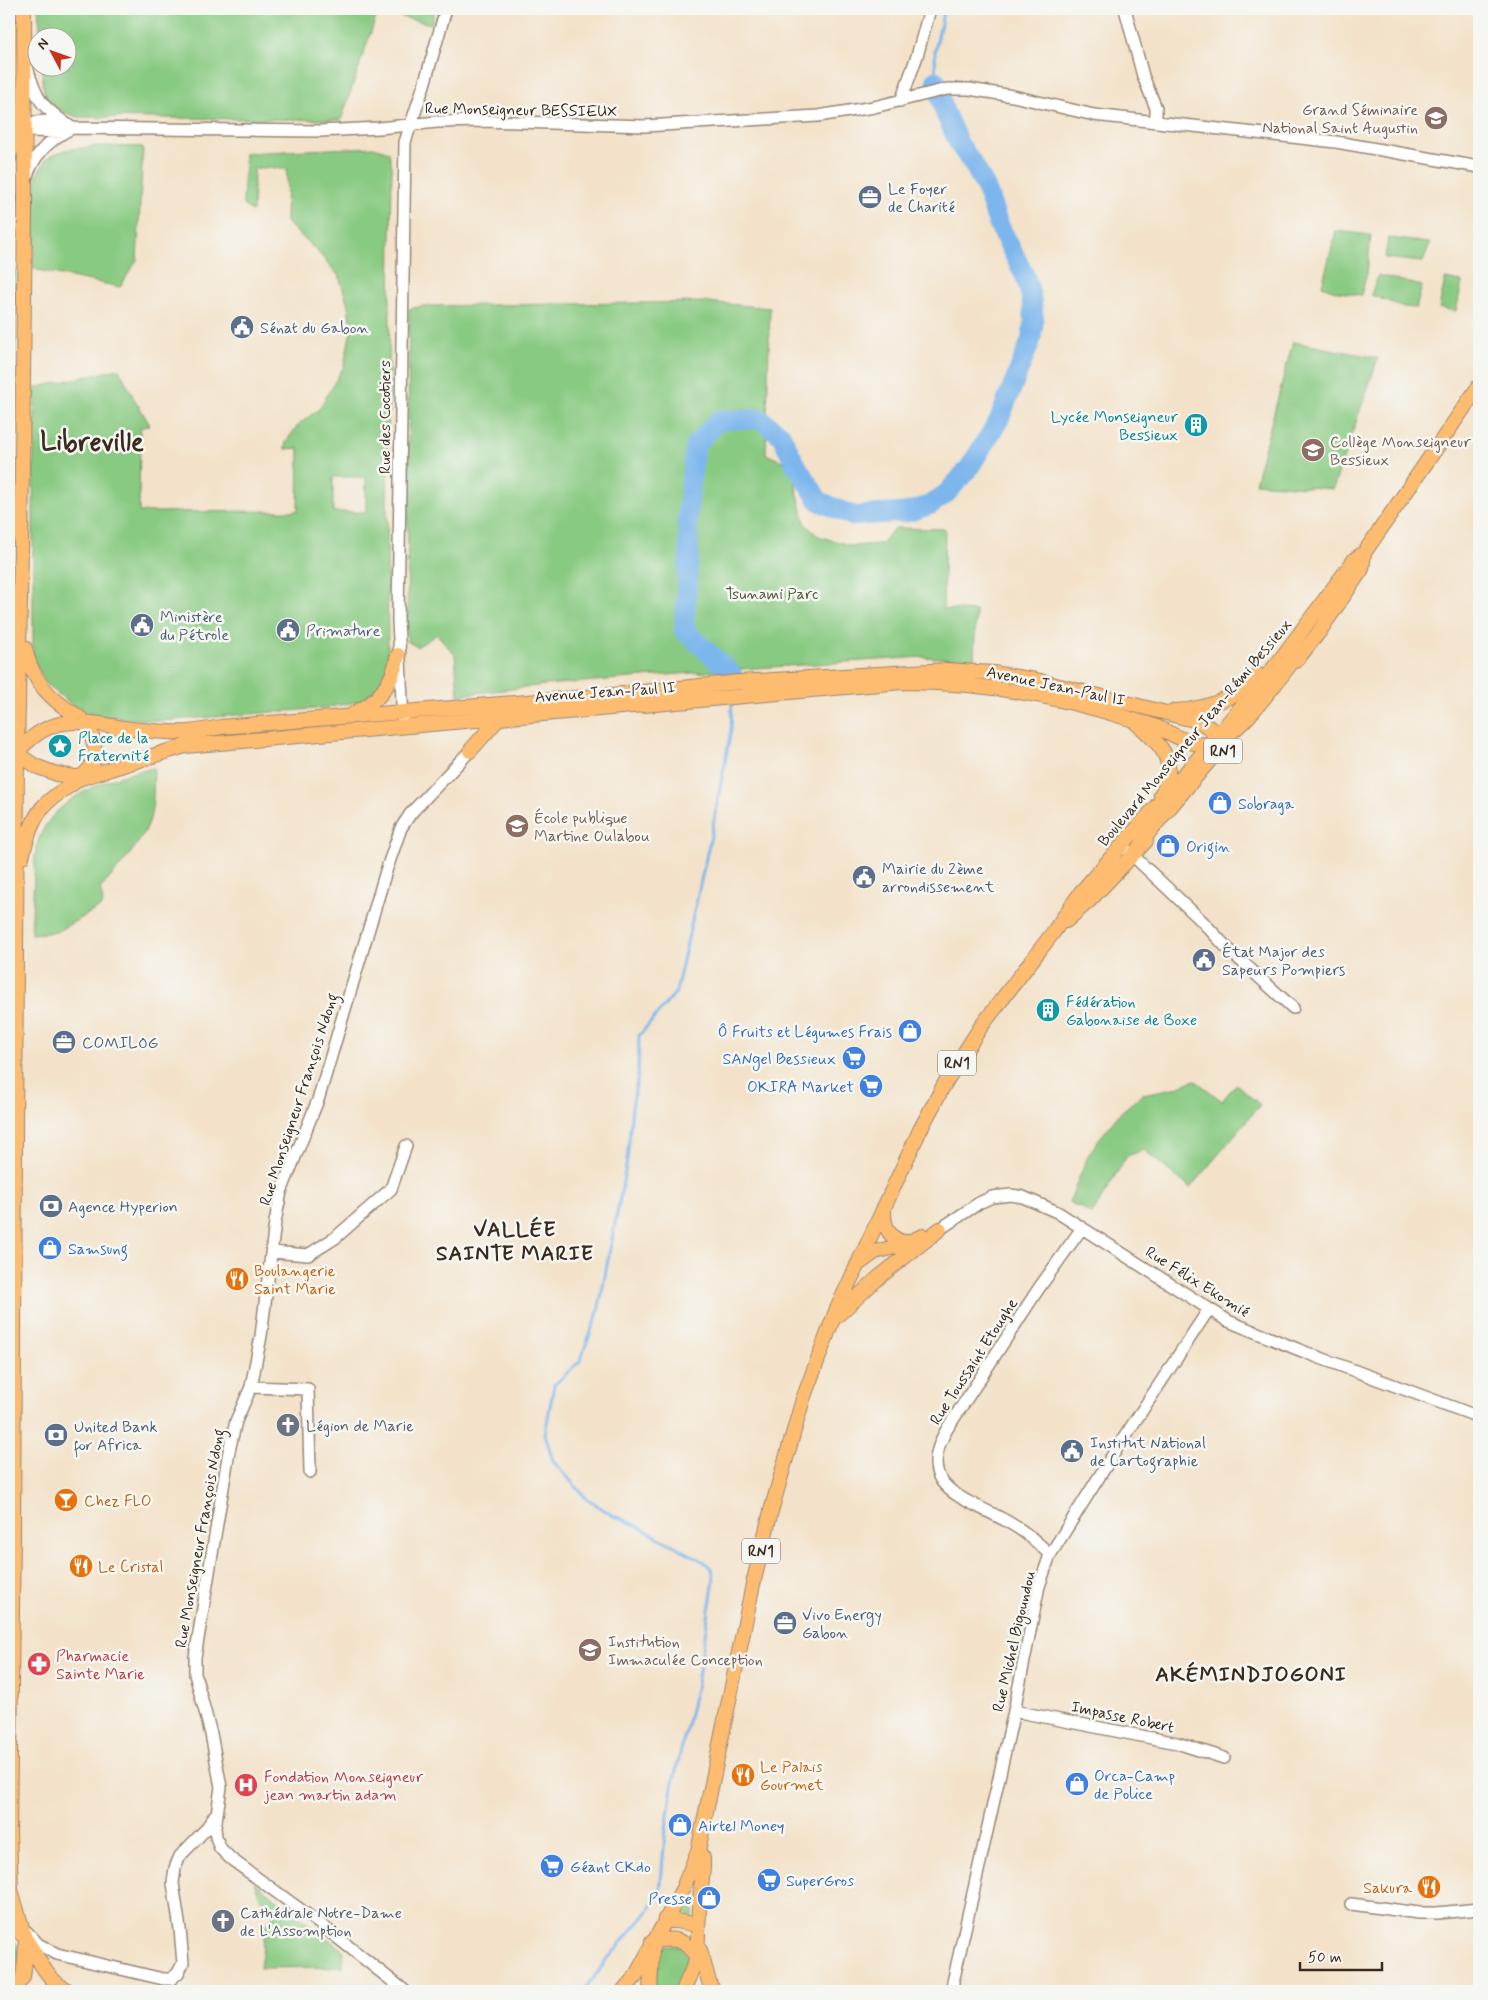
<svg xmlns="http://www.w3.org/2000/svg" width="1488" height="2000" font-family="Mynerve,sans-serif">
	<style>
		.green { fill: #89ca82; stroke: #627a50; fill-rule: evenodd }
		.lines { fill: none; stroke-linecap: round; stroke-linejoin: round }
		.stream { stroke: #7cb6ed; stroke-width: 3 }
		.river { stroke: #7cb6ed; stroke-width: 20 }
		.minor-casing { stroke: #978674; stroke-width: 14 }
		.major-casing { stroke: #978674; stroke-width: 16 }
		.minor { stroke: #fff; stroke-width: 11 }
		.major { stroke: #fdbc6f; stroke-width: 14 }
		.labels { text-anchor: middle; stroke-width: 5; stroke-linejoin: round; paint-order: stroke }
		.shield { fill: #f6f6f2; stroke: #73675e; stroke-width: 1 }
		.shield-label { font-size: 15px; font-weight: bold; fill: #3b2a1e }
		.street-label { font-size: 16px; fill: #3b2a1e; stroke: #f6f6f2 }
		.education-label { font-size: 16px; fill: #785e54; stroke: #f6f6f2; text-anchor: start }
		.service-label { font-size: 16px; fill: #4e5e75; stroke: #f6f6f2; text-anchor: start }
		.culture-label { font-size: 16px; fill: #0d838f; stroke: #f6f6f2; text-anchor: start }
		.park-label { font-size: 16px; fill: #525a3c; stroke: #f6f6f2 }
		.shop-label { font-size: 16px; fill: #366cbe; stroke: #f6f6f2; text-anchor: start }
		.food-label { font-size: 16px; fill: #c56008; stroke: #f6f6f2; text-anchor: start }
		.worship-label { font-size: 16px; fill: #5b616d; stroke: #f6f6f2; text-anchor: start }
		.health-label { font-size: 16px; fill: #be3a42; stroke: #f6f6f2; text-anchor: start }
		.district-label { font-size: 21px; font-weight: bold; letter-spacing: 1px; fill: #3b2a1e; stroke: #f6f6f2 }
		.town-label { font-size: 26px; font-weight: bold; fill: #3b2a1e; stroke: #f6f6f2 }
	</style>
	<rect width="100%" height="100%" fill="#f6f6f2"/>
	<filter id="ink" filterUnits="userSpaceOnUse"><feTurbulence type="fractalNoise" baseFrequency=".02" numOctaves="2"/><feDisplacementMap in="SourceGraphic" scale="10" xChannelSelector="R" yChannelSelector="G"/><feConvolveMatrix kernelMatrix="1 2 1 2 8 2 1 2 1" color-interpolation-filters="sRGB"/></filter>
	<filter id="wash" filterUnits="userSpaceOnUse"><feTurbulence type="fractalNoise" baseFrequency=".0096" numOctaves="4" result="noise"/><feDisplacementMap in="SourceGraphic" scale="20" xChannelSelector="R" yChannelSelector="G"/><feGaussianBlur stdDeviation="1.12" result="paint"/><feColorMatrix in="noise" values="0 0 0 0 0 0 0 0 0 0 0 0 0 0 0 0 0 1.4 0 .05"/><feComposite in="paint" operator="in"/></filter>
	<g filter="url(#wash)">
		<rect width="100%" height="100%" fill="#f3e2c9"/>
		<!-- green -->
		<path class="green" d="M38 9H435L431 24 378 11 341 120 79 117C66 114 48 106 44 92 42 85 43 75 42 68H68V38L41 37Z
			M97 146 143 147 137 260 120 287 33 269 36 176 48 157 65 150Z
			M374 147 389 152 392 167 387 511 388 669 380 683 364 700 325 708 161 721 110 717 90 714 76 708 46 684 33 658V507L35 388 119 369 133 397 150 425 140 428 139 512 298 511 299 448 285 449 286 442 298 425 319 409 344 366 351 330 348 305 339 276 318 252 286 222 287 169 254 168 253 212 243 205 245 153ZM333 477H366V512H333Z
			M1336 231 1371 235 1367 273 1361 295 1338 292 1322 286Z
			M1388 238 1430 243 1423 262 1385 258Z
			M9 269 16 270 12 607H9Z
			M1378 275 1422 286 1416 308 1404 307 1371 295Z
			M1445 279 1462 282 1456 311 1439 308Z
			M707 302 770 308 766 454 791 465 805 524 818 536 852 546 880 544 895 528 945 529 943 609 976 611 974 660 923 657 740 669 546 685 458 695 455 655 437 634 417 647 407 641 409 309 423 306Z
			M1293 342 1378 358 1333 489 1255 483Z
			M154 768C153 785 154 803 150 819 144 841 115 872 100 889L103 901 102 906 56 932 31 934C32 915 33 896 34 877 35 868 34 859 36 850 45 799 110 776 154 768Z
			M1195 1080 1222 1101 1236 1084 1260 1105 1190 1188 1144 1150 1127 1156 1092 1214 1069 1202 1089 1154 1099 1139 1121 1112 1143 1094 1174 1088Z
			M696 1872 693 1919 673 1915Z
			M254 1882 344 1951 343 1967 260 1968 265 1929 267 1923 271 1924 274 1914 271 1913 273 1906 262 1902Z
			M9 1934C22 1944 20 1970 9 1981Z
			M666 1946H679L691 1958 677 1991H655L658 1951Z"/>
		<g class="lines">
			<!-- stream -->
			<path class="stream" d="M936 81 935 51 944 9
				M584 1991 605 1962 649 1910 660 1893 665 1836 672 1787 696 1689 714 1580 712 1569 703 1561 635 1525 612 1515 586 1498 553 1461 545 1434 554 1385 580 1361 598 1312 627 1161 632 1107 638 1075 639 1036 676 992 711 836 731 730 732 701"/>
			<!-- river -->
			<path class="river" d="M732 674 684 630 689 553 687 518 695 445 719 420 760 419 781 435 796 465 819 501 853 516 909 512 930 505 947 493 969 468 999 420 1031 340 1034 319 1031 296 1025 276 998 223 986 188 975 167 959 144 951 126 945 113 936 81"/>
		</g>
	</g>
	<g filter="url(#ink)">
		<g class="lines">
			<!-- minor casing -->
			<g class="minor-casing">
				<path id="minor" d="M1125 9 1143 76 1156 108V122
					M27 67C37 103 43 107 72 128
					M901 101 917 56 930 9
					M64 132 31 131 24 127C35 118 52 122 65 123
					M26 179C33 154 50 139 72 128L320 131 379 128 437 122 482 121 645 126 818 116 874 107 947 89H969L1013 96 1094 115 1336 142 1479 167
					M403 721 398 620 405 142 424 85 446 9
					M1128 851 1202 921 1227 948 1293 1008
					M940 1229 979 1203 992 1197 1011 1195 1023 1197 1057 1212 1228 1321 1307 1353 1479 1417
					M272 1252 308 1255 335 1238 391 1189 406 1146
					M251 1387 308 1389 310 1472
					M1050 1555C1038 1542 1024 1531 1008 1522 967 1498 912 1489 947 1429L1039 1288 1082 1228
					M1014 1711 1177 1743 1224 1758
					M1351 1904 1419 1913H1437L1479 1909
					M27 1932 38 1944 57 1954 163 1979H171L178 1973 183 1963 180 1929 173 1883 175 1868 180 1856 206 1829 215 1815
					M405 1991 320 1924 231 1859 220 1848 216 1837 215 1828 221 1787 211 1734 195 1674V1657L229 1451 236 1421 251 1387 261 1336 275 1222 281 1192 318 1100 386 871 401 828 411 813 470 751
					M951 1991 1014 1711 1039 1586 1050 1555 1116 1450 1209 1309"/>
			</g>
			<!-- major casing -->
			<g class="major-casing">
				<path id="major" d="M9 22 10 105 15 117 24 127
					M9 158 13 141 24 127
					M9 197V200
					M1296 661 1319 632 1362 569 1364 553
					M1175 711C1208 709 1234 699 1258 675
					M354 713C380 702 393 682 398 655
					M1136 723C1162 745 1179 762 1161 795
					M14 747 19 755 35 766 57 774 81 778 185 746 902 682C981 682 1055 695 1130 719 1140 722 1150 724 1159 728 1175 735 1195 749 1213 743 1242 733 1274 684 1294 660L1302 653
					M470 751 500 717
					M14 756C19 749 26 743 33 737 67 710 103 727 141 730 155 731 172 733 187 732 198 731 210 729 221 727L623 694 739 682 947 670 993 673 1036 680 1198 721 1210 728 1218 744 1215 754 1149 832 1141 846
					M22 857C26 840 32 821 42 808 62 783 106 778 92 736 87 720 77 716 64 707 43 692 30 674 25 648
					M1066 921 1090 900 1146 841
					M884 1208C883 1226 890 1244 911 1242
					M857 1265 875 1252 899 1246 923 1236
					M838 1315 878 1278 940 1229
					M665 1919 698 1925
					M9 1924C37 1939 36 1976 69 1991
					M652 1942C674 1937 685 1938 697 1958
					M700 1950 710 1985 714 1991
					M9 1991 16 1986 23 1977 25 1961 26 1941 11 1890 9 1832 13 1534 17 752 21 548 25 209 24 9
					M623 1991 635 1977 683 1888 698 1851 753 1584 771 1511 803 1399 836 1311 920 1130 945 1083 980 1028 1052 934 1081 892 1202 754 1280 660 1355 559 1364 553 1479 386
					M650 1991 652 1948
					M683 1991 697 1958 699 1909 703 1868V1858L698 1851"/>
			</g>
			<!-- minor -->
			<use href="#minor" class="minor"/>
			<!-- major -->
			<use href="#major" class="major"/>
		</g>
	</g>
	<!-- icons -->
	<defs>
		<g id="university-disc" transform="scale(1.25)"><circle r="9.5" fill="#8d6e63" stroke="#f6f6f2"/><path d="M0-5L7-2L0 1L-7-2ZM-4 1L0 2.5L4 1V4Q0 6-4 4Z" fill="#fff"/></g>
		<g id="office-disc" transform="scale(1.25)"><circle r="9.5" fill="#5c6f8a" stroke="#f6f6f2"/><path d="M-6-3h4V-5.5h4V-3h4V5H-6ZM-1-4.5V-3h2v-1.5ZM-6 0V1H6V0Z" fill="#fff"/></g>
		<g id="civic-disc" transform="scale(1.25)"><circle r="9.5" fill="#5c6f8a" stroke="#f6f6f2"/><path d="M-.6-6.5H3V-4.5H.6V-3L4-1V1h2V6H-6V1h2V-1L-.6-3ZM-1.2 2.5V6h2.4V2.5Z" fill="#fff"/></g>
		<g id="building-disc" transform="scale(1.25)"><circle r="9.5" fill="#0f9aa8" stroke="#f6f6f2"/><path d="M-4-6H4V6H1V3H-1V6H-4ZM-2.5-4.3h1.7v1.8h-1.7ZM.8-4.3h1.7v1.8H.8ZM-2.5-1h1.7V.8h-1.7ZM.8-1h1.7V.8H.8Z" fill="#fff"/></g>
		<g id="school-disc" transform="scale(1.25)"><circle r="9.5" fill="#8d6e63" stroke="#f6f6f2"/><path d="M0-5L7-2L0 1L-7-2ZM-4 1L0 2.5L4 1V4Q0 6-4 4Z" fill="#fff"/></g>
		<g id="sight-disc" transform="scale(1.25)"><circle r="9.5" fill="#0f9aa8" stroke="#f6f6f2"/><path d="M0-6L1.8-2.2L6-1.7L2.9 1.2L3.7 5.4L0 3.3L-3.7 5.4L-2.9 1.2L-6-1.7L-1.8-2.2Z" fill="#fff"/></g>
		<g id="shop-disc" transform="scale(1.25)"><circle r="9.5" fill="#3f7fe0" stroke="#f6f6f2"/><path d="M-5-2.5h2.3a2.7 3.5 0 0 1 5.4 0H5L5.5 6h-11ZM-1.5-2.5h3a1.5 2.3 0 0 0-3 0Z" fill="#fff"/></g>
		<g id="supermarket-disc" transform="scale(1.25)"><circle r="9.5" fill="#3f7fe0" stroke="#f6f6f2"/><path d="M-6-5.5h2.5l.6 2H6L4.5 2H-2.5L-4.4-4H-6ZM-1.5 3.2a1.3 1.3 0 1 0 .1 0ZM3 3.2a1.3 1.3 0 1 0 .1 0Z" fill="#fff"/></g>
		<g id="bank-disc" transform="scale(1.25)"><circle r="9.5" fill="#5c6f8a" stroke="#f6f6f2"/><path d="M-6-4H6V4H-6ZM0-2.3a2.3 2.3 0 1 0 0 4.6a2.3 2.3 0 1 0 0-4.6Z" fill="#fff"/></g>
		<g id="restaurant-disc" transform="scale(1.25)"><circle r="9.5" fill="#e8710a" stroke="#f6f6f2"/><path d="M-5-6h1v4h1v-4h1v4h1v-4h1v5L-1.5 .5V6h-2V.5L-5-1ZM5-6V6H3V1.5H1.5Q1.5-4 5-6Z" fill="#fff"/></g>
		<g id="church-disc" transform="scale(1.25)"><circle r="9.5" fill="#6b7280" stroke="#f6f6f2"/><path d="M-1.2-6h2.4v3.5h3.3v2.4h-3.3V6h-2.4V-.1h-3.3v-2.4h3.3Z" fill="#fff"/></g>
		<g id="bar-disc" transform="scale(1.25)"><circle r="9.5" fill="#e8710a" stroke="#f6f6f2"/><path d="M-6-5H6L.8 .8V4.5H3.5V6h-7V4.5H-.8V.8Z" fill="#fff"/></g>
		<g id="pharmacy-disc" transform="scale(1.25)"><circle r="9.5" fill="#e0444e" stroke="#f6f6f2"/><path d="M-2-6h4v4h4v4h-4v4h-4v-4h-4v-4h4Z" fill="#fff"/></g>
		<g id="hospital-disc" transform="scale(1.25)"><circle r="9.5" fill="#e0444e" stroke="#f6f6f2"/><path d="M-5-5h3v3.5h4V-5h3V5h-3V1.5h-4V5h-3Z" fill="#fff"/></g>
	</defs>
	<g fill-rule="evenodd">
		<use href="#university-disc" x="1436" y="118"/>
		<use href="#office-disc" x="870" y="197"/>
		<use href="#civic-disc" x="242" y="327"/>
		<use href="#building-disc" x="1196" y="425"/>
		<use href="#school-disc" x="1313" y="450"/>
		<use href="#civic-disc" x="142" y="625"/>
		<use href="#civic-disc" x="288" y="630"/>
		<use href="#sight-disc" x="60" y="746"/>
		<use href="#shop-disc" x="1220" y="803"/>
		<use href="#school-disc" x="517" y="826"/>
		<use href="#shop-disc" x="1168" y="846"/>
		<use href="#civic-disc" x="864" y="877"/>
		<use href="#civic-disc" x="1204" y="960"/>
		<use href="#building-disc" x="1048" y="1010"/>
		<use href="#shop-disc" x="910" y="1031"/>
		<use href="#office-disc" x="64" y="1042"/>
		<use href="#supermarket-disc" x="854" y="1058"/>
		<use href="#supermarket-disc" x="871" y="1086"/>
		<use href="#bank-disc" x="51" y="1206"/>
		<use href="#shop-disc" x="50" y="1248"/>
		<use href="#restaurant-disc" x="237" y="1279"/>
		<use href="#church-disc" x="288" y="1425"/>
		<use href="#bank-disc" x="56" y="1435"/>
		<use href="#civic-disc" x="1072" y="1451"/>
		<use href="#bar-disc" x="66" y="1500"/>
		<use href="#restaurant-disc" x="81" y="1566"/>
		<use href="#office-disc" x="785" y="1623"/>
		<use href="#school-disc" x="590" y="1650"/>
		<use href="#pharmacy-disc" x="39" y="1664"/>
		<use href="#restaurant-disc" x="743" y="1775"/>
		<use href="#shop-disc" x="1077" y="1784"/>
		<use href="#hospital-disc" x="246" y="1785"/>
		<use href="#shop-disc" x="680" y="1825"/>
		<use href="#supermarket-disc" x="552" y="1866"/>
		<use href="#supermarket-disc" x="769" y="1880"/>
		<use href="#restaurant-disc" x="1429" y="1887"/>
		<use href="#shop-disc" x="709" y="1898"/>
		<use href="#church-disc" x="223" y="1921"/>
	</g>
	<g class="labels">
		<!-- shield labels -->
		<g class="shield">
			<rect x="1204" y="738.5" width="38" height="25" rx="4"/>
			<rect x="938" y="1050.5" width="38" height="25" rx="4"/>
			<rect x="742" y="1538.5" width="38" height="25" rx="4"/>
		</g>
		<g class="shield-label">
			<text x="1223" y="756">RN1</text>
			<text x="957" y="1068">RN1</text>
			<text x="761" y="1556">RN1</text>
		</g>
		<!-- street labels -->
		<g class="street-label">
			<text transform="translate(521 109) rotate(1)" y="6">Rue Monseigneur BESSIEUX</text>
			<text transform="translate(384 417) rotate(-90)" y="6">Rue des Cocotiers</text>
			<text transform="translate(1056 685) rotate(12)" y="6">Avenue Jean-Paul II</text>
			<text transform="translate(605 691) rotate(-4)" y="6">Avenue Jean-Paul II</text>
			<text transform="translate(1194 732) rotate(-50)" y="6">Boulevard Monseigneur Jean-Rémi Bessieux</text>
			<text transform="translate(298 1099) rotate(-72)" y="6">Rue Monseigneur François Ndong</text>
			<text transform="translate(1198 1281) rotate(32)" y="6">Rue Félix Ekomié</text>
			<text transform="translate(973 1361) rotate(-57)" y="6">Rue Toussaint Etoughe</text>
			<text transform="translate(199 1538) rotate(-80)" y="6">Rue Monseigneur François Ndong</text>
			<text transform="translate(1013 1641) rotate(-77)" y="6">Rue Michel Bigoundou</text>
			<text transform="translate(1123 1716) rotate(12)" y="6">Impasse Robert</text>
		</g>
		<!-- education labels -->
		<g class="education-label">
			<text x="1418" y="115" text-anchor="end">Grand Séminaire<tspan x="1418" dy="18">National Saint Augustin</tspan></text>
			<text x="1330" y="447">Collège Monseigneur<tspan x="1330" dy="18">Bessieux</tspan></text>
			<text x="534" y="823">École publique<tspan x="534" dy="18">Martine Oulabou</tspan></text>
			<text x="608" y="1647">Institution<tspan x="608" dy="18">Immaculée Conception</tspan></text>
		</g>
		<!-- service labels -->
		<g class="service-label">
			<text x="888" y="194">Le Foyer<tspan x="888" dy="18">de Charité</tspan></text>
			<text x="260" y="333">Sénat du Gabon</text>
			<text x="160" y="622">Ministère<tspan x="160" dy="18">du Pétrole</tspan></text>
			<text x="306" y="636">Primature</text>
			<text x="882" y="874">Mairie du 2ème<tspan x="882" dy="18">arrondissement</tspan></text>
			<text x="1222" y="957">État Major des<tspan x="1222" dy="18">Sapeurs Pompiers</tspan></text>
			<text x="82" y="1048">COMILOG</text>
			<text x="68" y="1212">Agence Hyperion</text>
			<text x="74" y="1432">United Bank<tspan x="74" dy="18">for Africa</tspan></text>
			<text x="1090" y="1448">Institut National<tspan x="1090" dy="18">de Cartographie</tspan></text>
			<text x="802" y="1620">Vivo Energy<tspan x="802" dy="18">Gabon</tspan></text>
		</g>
		<!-- culture labels -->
		<g class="culture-label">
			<text x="1178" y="422" text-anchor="end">Lycée Monseigneur<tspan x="1178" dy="18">Bessieux</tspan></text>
			<text x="78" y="743">Place de la<tspan x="78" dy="18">Fraternité</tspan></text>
			<text x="1066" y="1007">Fédération<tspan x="1066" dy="18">Gabonaise de Boxe</tspan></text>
		</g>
		<!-- park labels -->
		<g class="park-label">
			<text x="772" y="599">Tsunami Parc</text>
		</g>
		<!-- shop labels -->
		<g class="shop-label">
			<text x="1238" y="809">Sobraga</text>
			<text x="1186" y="852">Origin</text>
			<text x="892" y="1037" text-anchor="end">Ô Fruits et Légumes Frais</text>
			<text x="836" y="1064" text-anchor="end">SANgel Bessieux</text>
			<text x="854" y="1092" text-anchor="end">OKIRA Market</text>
			<text x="68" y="1254">Samsung</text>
			<text x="1094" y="1781">Orca-Camp<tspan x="1094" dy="18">de Police</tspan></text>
			<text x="698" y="1831">Airtel Money</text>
			<text x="570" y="1872">Géant CKdo</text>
			<text x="786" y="1886">SuperGros</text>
			<text x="692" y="1904" text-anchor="end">Presse</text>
		</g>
		<!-- food labels -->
		<g class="food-label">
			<text x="254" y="1276">Boulangerie<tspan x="254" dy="18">Saint Marie</tspan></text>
			<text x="84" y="1506">Chez FLO</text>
			<text x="98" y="1572">Le Cristal</text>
			<text x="760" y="1772">Le Palais<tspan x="760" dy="18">Gourmet</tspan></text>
			<text x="1412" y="1893" text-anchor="end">Sakura</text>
		</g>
		<!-- worship labels -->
		<g class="worship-label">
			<text x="306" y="1431">Légion de Marie</text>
			<text x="240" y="1918">Cathédrale Notre-Dame<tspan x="240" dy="18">de L'Assomption</tspan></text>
		</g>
		<!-- health labels -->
		<g class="health-label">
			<text x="56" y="1661">Pharmacie<tspan x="56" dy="18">Sainte Marie</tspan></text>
			<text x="264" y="1782">Fondation Monseigneur<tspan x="264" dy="18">jean martin adam</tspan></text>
		</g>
		<!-- district labels -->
		<g class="district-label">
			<text x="515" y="1236">VALLÉE<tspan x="515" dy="24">SAINTE MARIE</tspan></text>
			<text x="1251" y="1681">AKÉMINDJOGONI</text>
		</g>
		<!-- town labels -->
		<g class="town-label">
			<text x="92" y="450">Libreville</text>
		</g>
	</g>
	<!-- margin -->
	<rect width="1488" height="2000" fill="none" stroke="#f6f6f2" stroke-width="30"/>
	<!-- north arrow -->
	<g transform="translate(52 52) rotate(311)"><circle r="24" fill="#f6f6f2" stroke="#aba49d"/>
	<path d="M0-4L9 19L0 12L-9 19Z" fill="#c8321e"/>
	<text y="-8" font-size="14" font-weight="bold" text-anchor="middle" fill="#3b2a1e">N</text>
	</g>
	<!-- scale -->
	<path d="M1300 1962v8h82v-8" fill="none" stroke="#3b2a1e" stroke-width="2.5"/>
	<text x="1308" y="1962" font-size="15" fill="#3b2a1e" stroke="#f6f6f2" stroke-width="4" paint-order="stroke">50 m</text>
</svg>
